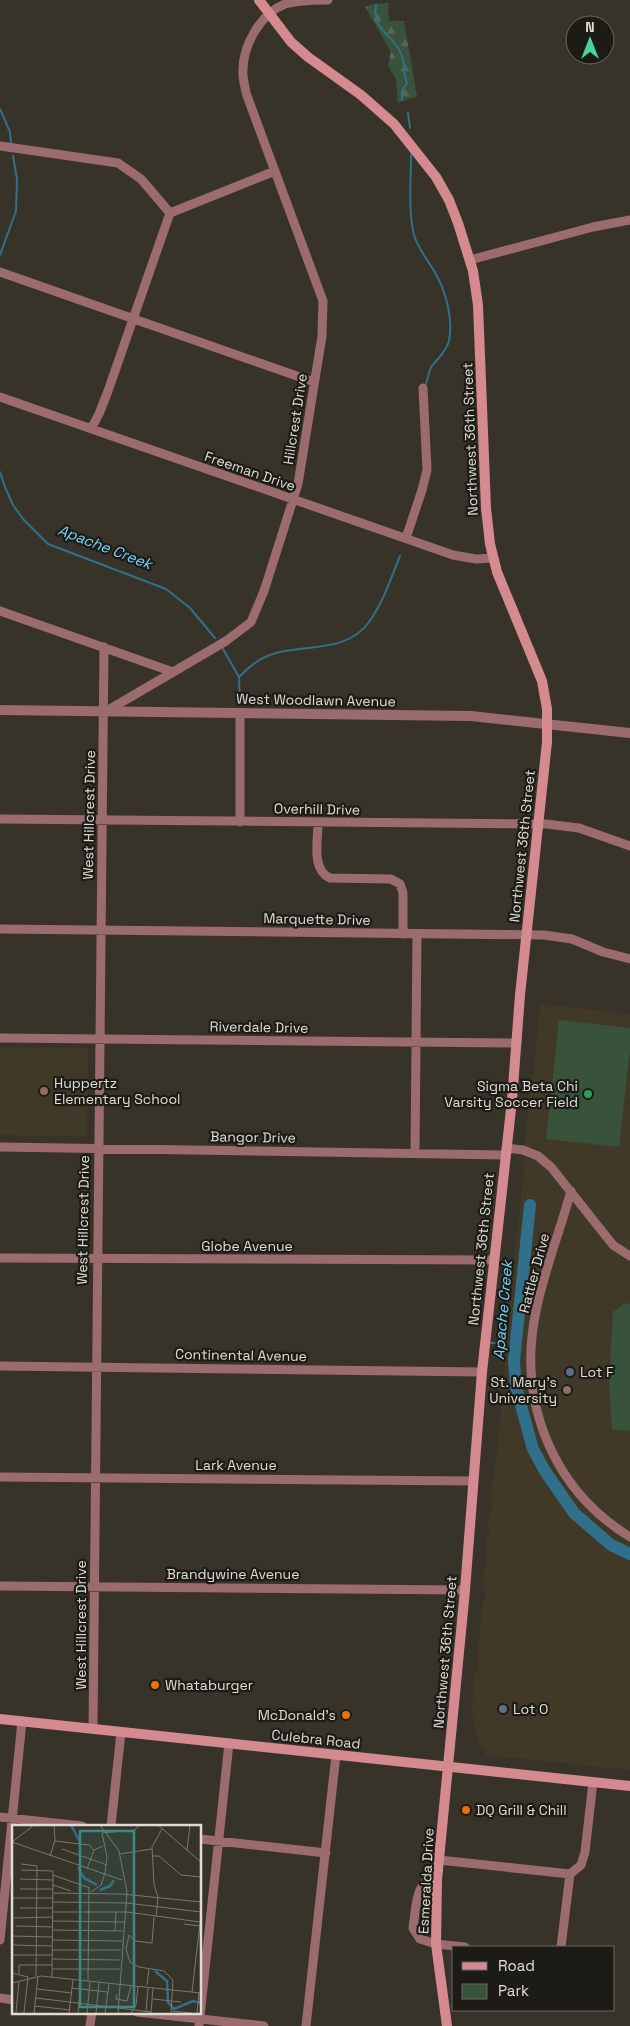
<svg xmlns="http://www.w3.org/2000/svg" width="630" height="2026" font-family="'Space Grotesk',sans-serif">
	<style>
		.built { fill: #413928 }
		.forest { fill: url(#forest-firs) }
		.park { fill: #38523c }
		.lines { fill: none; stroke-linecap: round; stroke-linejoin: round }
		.stream { stroke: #31708b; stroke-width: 2 }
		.river { stroke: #31708b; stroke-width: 12 }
		.minor { stroke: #9b6b6e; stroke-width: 9 }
		.tertiary { stroke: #9b6b6e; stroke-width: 10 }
		.secondary { stroke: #d58a8f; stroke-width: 10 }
		.education-dot { fill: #8d6e63; stroke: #1d1b16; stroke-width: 2 }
		.leisure-dot { fill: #2e9e5b; stroke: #1d1b16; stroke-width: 2 }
		.service-dot { fill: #5c6f8a; stroke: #1d1b16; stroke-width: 2 }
		.food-dot { fill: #e8710a; stroke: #1d1b16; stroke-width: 2 }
		.labels { text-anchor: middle; stroke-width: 4.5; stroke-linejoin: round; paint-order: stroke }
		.street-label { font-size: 14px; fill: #e0dcd5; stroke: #1d1b16 }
		.poi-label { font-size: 14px; fill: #e0dcd5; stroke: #1d1b16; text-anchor: start }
		.water-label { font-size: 15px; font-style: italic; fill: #76d4fd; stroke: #1d1b16 }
		.inset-river { fill: none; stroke: #31708b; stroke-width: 2.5 }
		.inset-road { fill: none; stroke: #7b776d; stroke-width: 1 }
		.view { fill: #398a83; fill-opacity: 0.15; stroke: #398a83; stroke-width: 2.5 }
		.inset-edge { fill: none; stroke: #e0dcd5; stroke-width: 2.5 }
	</style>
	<defs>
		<pattern id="forest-firs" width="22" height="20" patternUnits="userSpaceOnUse" patternTransform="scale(1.25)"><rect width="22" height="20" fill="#38523c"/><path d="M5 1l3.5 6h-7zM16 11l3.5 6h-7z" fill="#546a57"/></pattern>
	</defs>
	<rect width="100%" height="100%" fill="#383328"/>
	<!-- built -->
	<path class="built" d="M541 1004 630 1014V1770L486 1755 476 1737 472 1712 474 1676 478 1665 477 1652 480 1634 482 1606 485 1598 483 1575 486 1562 485 1547 489 1533 488 1519 492 1506 491 1492 498 1450 501 1408 505 1398 504 1337 524 1173 525 1136Z
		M0 1047 88 1048 87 1136 0 1135Z"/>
	<!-- forest -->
	<path class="forest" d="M388 3 389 21H404L417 96 398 103 396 79 388 66 391 52 365 7 372 4Z"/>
	<!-- park -->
	<path class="park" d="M559 1020 630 1028V1049L619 1147 546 1139Z
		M625 1303 630 1304V1431L612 1429 609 1383 613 1312Z"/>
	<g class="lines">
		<!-- stream -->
		<path class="stream" d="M376 5C371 31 396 36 402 56 405 64 403 74 407 83L402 91V100
			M0 109 10 132 11 142
			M408 113 410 128
			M411 155C411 179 408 211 414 235 419 252 431 263 438 278 447 296 453 321 449 341 446 352 438 358 432 366 429 370 428 378 426 384
			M0 255 16 211 17 179 13 156
			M0 472 5 487 13 505 23 519 48 544 166 589 190 608 215 638
			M223 649 239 677 240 703
			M239 677C246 670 253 663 263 658 296 641 344 657 369 622 383 603 391 578 400 556
			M491 1343H496L504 1349 515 1350"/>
		<!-- river -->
		<path class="river" d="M530 1205 514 1361 516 1387 533 1449 545 1471 574 1513 611 1545 630 1554"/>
		<!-- minor -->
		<path class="minor" d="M0 146 118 163 141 179 170 213
			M470 260 593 227 630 220
			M0 272 314 382
			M0 397 453 555 476 559 493 558
			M91 429 99 414 108 391 170 213 275 171
			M406 538 422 490 427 470 423 388
			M0 611 173 672
			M105 712 226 641 251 622 264 591 298 484 322 336 323 301 246 93C245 85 242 77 243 70 243 45 261 13 285 4 299 0 313 0 328 0
			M0 819 546 824 579 828 630 846
			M240 822V713
			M318 823C318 840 311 870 330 878L391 879 400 884 403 893V934
			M0 929 544 935 572 939 603 952 630 959
			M0 1038 517 1043
			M0 1147 505 1155
			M506 1148 523 1150 538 1156 551 1167 613 1245 630 1256
			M415 1153 417 934
			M571 1191C560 1231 544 1271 536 1311 517 1401 552 1489 630 1537
			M0 1258 494 1260
			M0 1366 482 1372
			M0 1477 473 1481
			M0 1586 465 1590
			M93 1729 104 647
			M0 1817 82 1826
			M111 1826 121 1732
			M200 1839 326 1853
			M439 1860 570 1874
			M438 1871C414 1886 417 1902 413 1928L420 1939 436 1944 465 1947
			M0 1940 22 1721
			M561 1947 570 1874 581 1865 585 1852 593 1782
			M0 1998 14 2000
			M137 2012 264 2026
			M90 2026 92 2012
			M199 2026 229 1743
			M306 2026 336 1755"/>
		<!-- tertiary -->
		<path class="tertiary" d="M0 710 471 716 630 733"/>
		<!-- secondary -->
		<path class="secondary" d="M259 0 291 42 308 57 361 95 394 124 436 177 449 200 458 223 473 271 478 305 486 508 490 544 497 572 542 681 547 709V742L520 995 512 1100 482 1372 465 1590 437 1880 436 1944 447 2026
			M0 1719 630 1786"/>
	</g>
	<!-- markers -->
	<g class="education-dot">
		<circle cx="44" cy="1091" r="5"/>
		<circle cx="567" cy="1390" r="5"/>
	</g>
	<circle class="leisure-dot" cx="588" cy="1094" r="5"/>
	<g class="service-dot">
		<circle cx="570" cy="1372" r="5"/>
		<circle cx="503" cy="1709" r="5"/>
	</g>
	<g class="food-dot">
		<circle cx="155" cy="1685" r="5"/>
		<circle cx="346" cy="1715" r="5"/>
		<circle cx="466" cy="1810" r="5"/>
	</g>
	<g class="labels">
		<!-- street labels -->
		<g class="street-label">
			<text transform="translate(295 419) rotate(-81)" y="5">Hillcrest Drive</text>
			<text transform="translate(470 439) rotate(-92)" y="5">Northwest 36th Street</text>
			<text transform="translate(250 471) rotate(19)" y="5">Freeman Drive</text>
			<text transform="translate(316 700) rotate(1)" y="5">West Woodlawn Avenue</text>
			<text transform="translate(317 809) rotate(1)" y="5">Overhill Drive</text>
			<text transform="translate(89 815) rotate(-89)" y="5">West Hillcrest Drive</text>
			<text transform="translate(522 846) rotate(-84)" y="5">Northwest 36th Street</text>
			<text transform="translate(317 919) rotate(1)" y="5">Marquette Drive</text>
			<text transform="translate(259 1027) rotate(1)" y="5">Riverdale Drive</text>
			<text transform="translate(253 1137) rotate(1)" y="5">Bangor Drive</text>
			<text transform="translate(83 1220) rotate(-89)" y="5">West Hillcrest Drive</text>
			<text x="247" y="1251">Globe Avenue</text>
			<text transform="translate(481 1249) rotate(-84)" y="5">Northwest 36th Street</text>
			<text transform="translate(534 1273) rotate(-75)" y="5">Rattler Drive</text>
			<text transform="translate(241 1355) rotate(1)" y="5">Continental Avenue</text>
			<text x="236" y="1470">Lark Avenue</text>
			<text x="233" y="1579">Brandywine Avenue</text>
			<text transform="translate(81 1625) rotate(-90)" y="5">West Hillcrest Drive</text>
			<text transform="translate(445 1652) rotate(-85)" y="5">Northwest 36th Street</text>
			<text transform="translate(316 1739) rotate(6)" y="5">Culebra Road</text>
			<text transform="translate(426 1881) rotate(-87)" y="5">Esmeralda Drive</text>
		</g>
		<!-- poi labels -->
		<g class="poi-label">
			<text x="54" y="1088">Huppertz<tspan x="54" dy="16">Elementary School</tspan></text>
			<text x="578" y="1091" text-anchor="end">Sigma Beta Chi<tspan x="578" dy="16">Varsity Soccer Field</tspan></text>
			<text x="580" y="1377">Lot F</text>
			<text x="557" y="1387" text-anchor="end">St. Mary's<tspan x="557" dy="16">University</tspan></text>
			<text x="165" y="1690">Whataburger</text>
			<text x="513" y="1714">Lot O</text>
			<text x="336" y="1720" text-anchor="end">McDonald's</text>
			<text x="476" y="1815">DQ Grill &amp; Chill</text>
		</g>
		<!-- water labels -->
		<g class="water-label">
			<text transform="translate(105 547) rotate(21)" y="5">Apache Creek</text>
			<text transform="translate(503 1310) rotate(-85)" y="5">Apache Creek</text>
		</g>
	</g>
	<!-- overview -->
	<g transform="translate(12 1825)">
		<rect width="189" height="189" fill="#383328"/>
		<path class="inset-river" d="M59 0 68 17M66 42 72 53 85 60M88 65 98 61 102 55M143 146 155 156 156 177 162 184 181 176 189 178"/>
		<path class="inset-road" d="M88 0 107 26 115 67 106 188M146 0 189 37M43 16 77 20 82 25M0 17 110 55M0 17 22 0M50 24 95 40M175 25 178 0M108 29 140 24M38 31 43 15 42 0M141 31H147L169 50 189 52M9 39 25 41 24 151M75 44 82 25 91 21M9 45 41 46 40 152M41 50 78 63M8 54 41 55M41 60 59 66M8 64H41M79 67 89 60 93 48 95 32 90 8 123 5 127 0M41 68 110 69 189 77M0 73H41M41 77 115 78 189 87M8 83H41M41 87H115L188 97M144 92 146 73 142 59 140 22 150 4M2 93 41 92M41 96 112 97M172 99 188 101M4 101 41 102M41 105 111 106M103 106 104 87M117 110 114 124 118 137 127 142 152 146 161 155 159 188M117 110 123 116 140 118 142 92M0 111 41 112M40 115 110 116M0 120 40 121M40 125H109M0 130H40M40 134 108 135M40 144H108M0 148 16 152M7 149V140H40M76 156 77 62M0 158 29 151 189 168M135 160 137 143M60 163 96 167M25 164 60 168M180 167 189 90M105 169 104 174 115 176 119 161M24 173 139 187M141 174 169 177M23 181 58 185M160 186 179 188M134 187 136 163M4 188 7 156M12 188 16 152M22 188 26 151M57 188 61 155M66 188 69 156M75 188 78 157M84 188 87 158M93 188 97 159M119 188 124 180 126 162M139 188 141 163M185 188 187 168"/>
		<path class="view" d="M68 6H122V182H68Z"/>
		<rect width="189" height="189" class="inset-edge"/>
	</g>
	<!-- legend -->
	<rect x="452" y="1946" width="162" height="65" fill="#1d1b16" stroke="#6b6862"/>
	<rect x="462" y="1962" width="25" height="8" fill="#d58a8f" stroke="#6b6862"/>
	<text x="498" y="1971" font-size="15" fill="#e0dcd5">Road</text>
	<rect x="462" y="1984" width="25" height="15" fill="#38523c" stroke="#6b6862"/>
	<text x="498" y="1996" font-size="15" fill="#e0dcd5">Park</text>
	<!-- north arrow -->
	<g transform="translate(590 40)"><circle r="24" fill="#1d1b16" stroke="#6b6862"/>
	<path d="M0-4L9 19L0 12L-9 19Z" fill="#4ad49c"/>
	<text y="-8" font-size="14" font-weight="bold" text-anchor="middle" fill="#e0dcd5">N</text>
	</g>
</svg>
